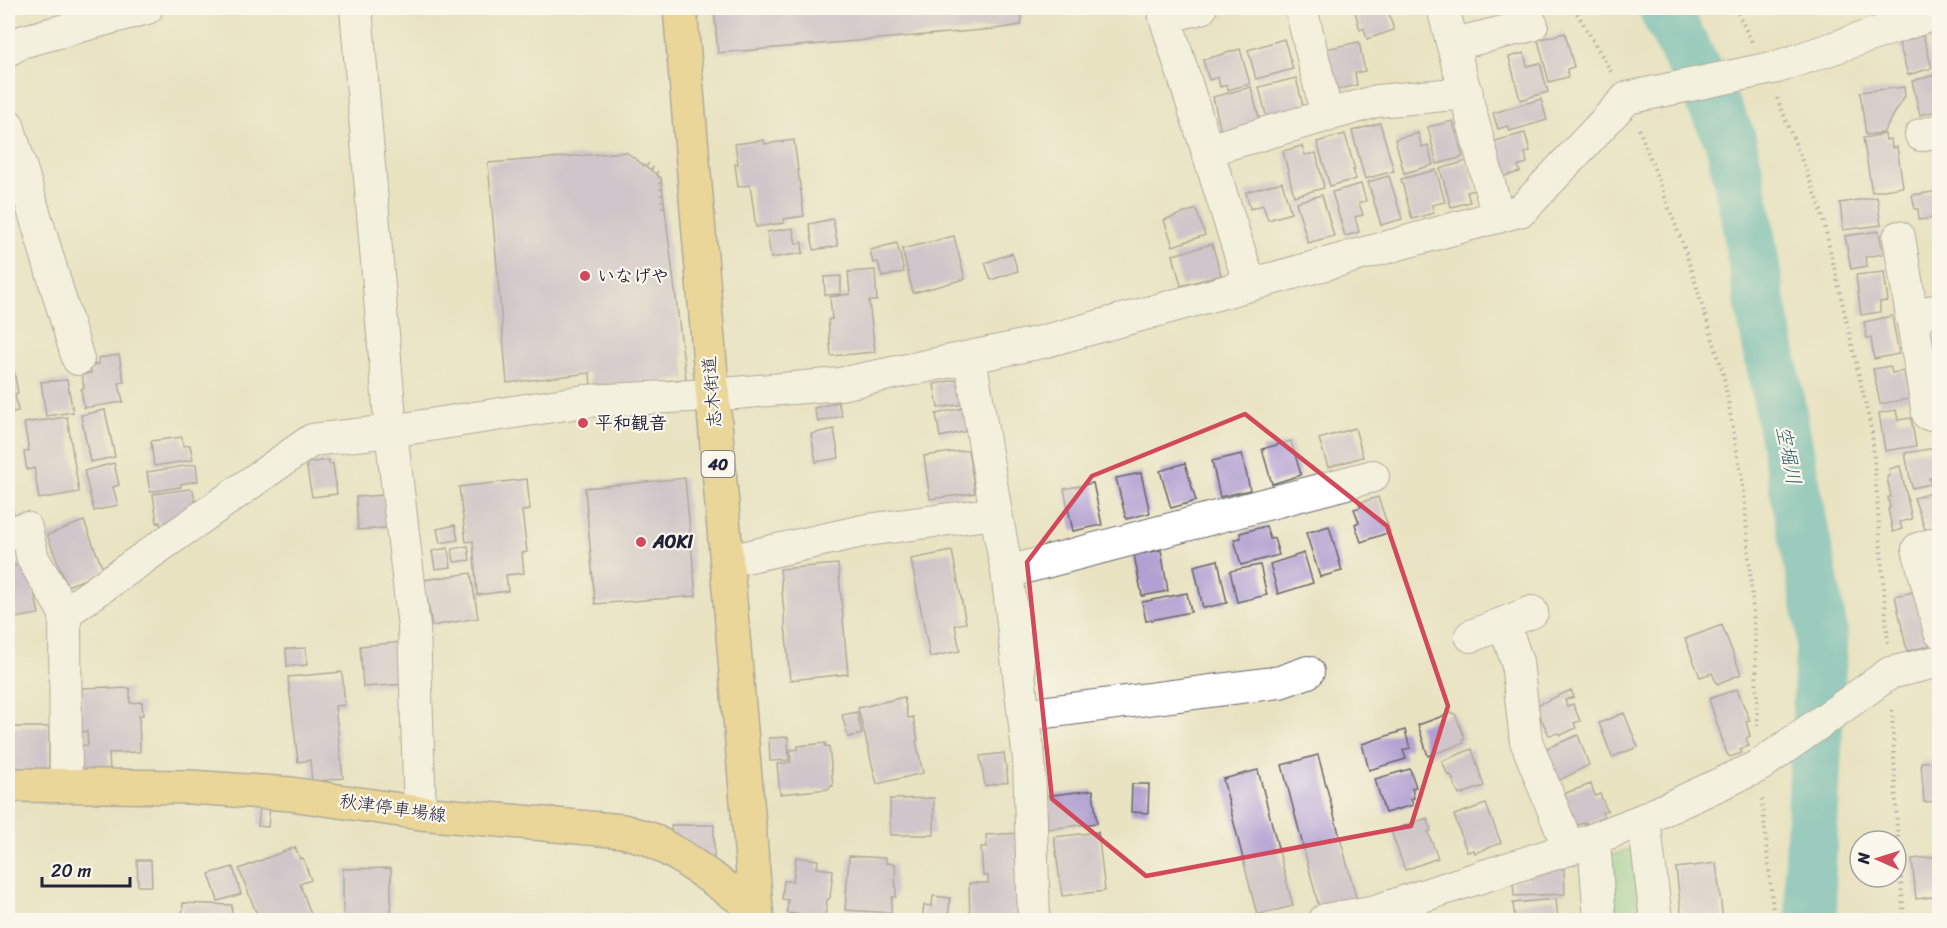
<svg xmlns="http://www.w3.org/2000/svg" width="1947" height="928" font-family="Sriracha,'Klee One',sans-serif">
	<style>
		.green { fill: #7ac989; stroke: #4e7662; stroke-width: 1.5 }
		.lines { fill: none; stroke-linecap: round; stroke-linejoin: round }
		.river { stroke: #3daeb6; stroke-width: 52 }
		.building { fill: #b1a1d2 }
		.minor-casing { stroke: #68666a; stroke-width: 34 }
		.major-casing { stroke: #68666a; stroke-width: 36 }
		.path { stroke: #68666a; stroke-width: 4; stroke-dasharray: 1.5 4.5; stroke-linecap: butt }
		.minor { stroke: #fff; stroke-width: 32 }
		.major { stroke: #eec569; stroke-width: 33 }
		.marked { fill: none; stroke: #d1495b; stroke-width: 4.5; stroke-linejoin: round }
		.poi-dot { fill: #d1495b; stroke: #fbf7ec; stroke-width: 2 }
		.labels { text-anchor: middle; stroke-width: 4.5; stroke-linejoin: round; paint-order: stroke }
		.shield { fill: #fbf7ec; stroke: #636270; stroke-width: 1.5 }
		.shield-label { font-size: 16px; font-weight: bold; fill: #22223b }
		.poi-label { font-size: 18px; font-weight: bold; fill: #22223b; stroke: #fbf7ec; text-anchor: start }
		.street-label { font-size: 18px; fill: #22223b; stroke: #fbf7ec }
		.water-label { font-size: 20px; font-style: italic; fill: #2d5a6c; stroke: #fbf7ec }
	</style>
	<rect width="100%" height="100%" fill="#fbf7ec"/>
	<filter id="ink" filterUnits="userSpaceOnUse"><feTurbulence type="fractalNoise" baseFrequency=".0167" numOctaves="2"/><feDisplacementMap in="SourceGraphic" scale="12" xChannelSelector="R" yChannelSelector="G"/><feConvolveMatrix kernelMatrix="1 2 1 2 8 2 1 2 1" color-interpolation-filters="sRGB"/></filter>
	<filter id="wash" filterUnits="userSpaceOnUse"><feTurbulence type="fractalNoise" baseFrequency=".008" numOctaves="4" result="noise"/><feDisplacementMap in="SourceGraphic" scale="24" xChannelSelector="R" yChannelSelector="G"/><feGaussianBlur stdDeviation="1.35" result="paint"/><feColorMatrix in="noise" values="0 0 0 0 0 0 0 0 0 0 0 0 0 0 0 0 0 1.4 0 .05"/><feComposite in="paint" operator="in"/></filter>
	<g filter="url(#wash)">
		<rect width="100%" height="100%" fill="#e9e3c2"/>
		<!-- green -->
		<path class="green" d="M1640 846 1649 920H1610V855Z"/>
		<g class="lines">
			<!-- river -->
			<path class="river" d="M1664 8 1730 138 1747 219 1756 280 1822 631 1810 872 1812 920"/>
		</g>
		<g id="blocks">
			<!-- building -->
			<path class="building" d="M714 8H994V13L1019 12 1022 18 1021 25 995 29 718 53Z
				M1354 8H1387L1394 30 1367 39 1364 28 1360 30Z
				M1565 33 1574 67 1567 69 1568 77 1549 82 1538 40Z
				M1923 35 1932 68 1908 75 1899 43Z
				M1284 39 1293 69 1256 79 1248 50Z
				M1359 42 1365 71 1355 73 1357 85 1335 90 1326 49Z
				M1240 49 1250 84 1228 90 1227 85 1220 87 1218 77 1209 80 1203 60Z
				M1524 53 1527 66 1540 63 1548 92 1520 100 1509 57Z
				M1935 75 1940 93V110L1920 115 1912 81Z
				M1296 78 1304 110 1267 119 1259 87Z
				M1251 87 1261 126 1222 136 1213 97Z
				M1904 87 1905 96 1883 133 1866 135 1860 92Z
				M1541 99 1547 120 1510 131 1508 126 1498 129 1493 113Z
				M1453 121 1463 157 1437 164 1428 127Z
				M1380 123 1394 171 1365 179 1352 131Z
				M1418 133 1422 147 1428 145 1433 165 1404 173 1395 139Z
				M1525 133 1530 151 1525 153 1527 163 1518 166 1520 172 1500 177 1491 142Z
				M1345 134 1355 170H1353L1356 179 1330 186 1317 142Z
				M1885 134 1886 140 1891 139 1892 148 1897 147 1903 187 1872 192 1863 138Z
				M764 140 765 144 794 140 804 216 784 219V223L756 227 750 185 738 187 735 164H738L735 144Z
				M1302 146 1305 155 1316 153 1324 188 1294 196 1283 151Z
				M626 152 661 178 686 379 591 388 590 373 507 383 488 163Z
				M1467 161 1475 190 1467 192 1470 202 1451 207 1440 169Z
				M1436 170 1445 202 1432 205 1434 213 1412 219 1401 179Z
				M1389 176 1402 219 1381 225 1368 182Z
				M1282 182 1291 213 1268 220 1263 205 1250 209 1246 192Z
				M1361 184 1366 201 1359 203 1363 215 1355 217 1359 232 1345 236 1332 192Z
				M1940 191V217L1919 220 1918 209H1915L1912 195Z
				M1322 195 1334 236 1308 243 1296 202Z
				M1877 197 1881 225 1843 230 1840 203Z
				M1196 209 1205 235 1173 246 1164 220Z
				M833 219 838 246 814 250 809 224Z
				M793 228 796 244 802 242 803 253 771 258 767 232Z
				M1879 231 1883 254 1865 257 1867 266 1851 269 1845 236Z
				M954 236 965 279 913 293 902 249Z
				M897 243 904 272 882 277 878 262 873 263 870 250Z
				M1212 244 1221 275 1181 286 1173 255Z
				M1012 253 1018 271 991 280 985 263Z
				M875 270 877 301H869L875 352 831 356 828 320 832 319 830 297 850 294 848 272Z
				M1884 272 1888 301 1880 302V312L1861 315 1856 275Z
				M841 276V294L825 295 824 277Z
				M1892 316 1899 354 1874 359 1871 338H1867L1864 322Z
				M119 355 124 382 119 383 123 402 84 408 81 389 84 388 82 375 91 373 90 365 99 364 98 358Z
				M1890 366 1892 373 1904 371 1909 399 1880 404 1873 369Z
				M14 371 18 393 15 394 18 411 8 413V372Z
				M960 379 964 404 938 408 934 384Z
				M67 380 73 412 46 416 41 382Z
				M838 402 842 416 818 422 814 408Z
				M967 407 972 430 940 437 936 414Z
				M105 410 115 457 90 462 81 415Z
				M1896 410 1898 420 1911 418 1916 446 1885 451 1879 413Z
				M67 417 79 492 39 499 34 468 27 470 24 452 29 451 24 423Z
				M1355 428 1363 457 1328 467 1319 439Z
				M834 429 839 458 816 462 811 434Z
				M182 437 183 446 190 445 193 460 154 466 151 441Z
				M1291 441 1301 475 1272 484 1262 449Z
				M1935 448 1940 476 1929 478 1931 484 1912 488 1905 453Z
				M968 450 975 493 930 499 924 456Z
				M1242 454 1250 490 1220 497 1212 461Z
				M329 460V464H333L337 494 312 497 306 463Z
				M114 463 119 485 113 487 118 505 94 511 84 471Z
				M1185 463 1196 501 1171 508 1160 471Z
				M196 464 198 481 181 484V487L150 492 147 472Z
				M1900 466 1912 519 1900 522 1902 529 1893 532 1888 509 1890 508 1888 497H1891L1887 477 1890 476 1889 469Z
				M1141 473 1150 513 1126 519 1116 478Z
				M685 478 696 596 595 604 585 488Z
				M527 479 530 510 522 511 527 552 522 553 524 573 506 575 508 591 477 595 473 541 466 542 459 487Z
				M1093 483 1102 525 1073 531 1064 489Z
				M8 487 14 515 8 516Z
				M189 489 193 490 196 507 161 528 160 522 157 523 153 494Z
				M1940 490V527L1926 532 1914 498Z
				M384 495 387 528 358 530 356 497Z
				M1378 497 1390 532 1361 542 1355 524 1359 522 1354 509 1361 507 1359 503Z
				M84 521 104 572 67 586 47 535Z
				M455 525 458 540 440 543 437 529Z
				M1266 526 1270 539 1274 538 1279 555 1241 565 1234 539 1241 538 1240 533Z
				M1329 526 1342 571 1320 577 1306 533Z
				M468 546 470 560 454 562 452 549Z
				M448 548 451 567 435 569 432 551Z
				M1161 550 1168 591 1142 596 1134 555Z
				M952 551 966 623 955 625 960 651 930 657 911 559Z
				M1304 553 1313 583 1278 594 1270 564Z
				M1218 560 1227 603 1203 608 1194 566Z
				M28 563 39 614 15 618 12 602H8V567Z
				M838 564 848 674 790 680 780 569Z
				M1260 565 1267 595 1237 602 1230 571Z
				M471 573 478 618 432 626 424 580Z
				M1922 590 1934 645 1907 651 1895 596Z
				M1187 593 1191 612 1146 621 1142 602Z
				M1722 625 1741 674 1717 684 1712 673 1700 677 1685 639Z
				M403 642 407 684 363 687 360 646Z
				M306 648 307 665 287 666 286 649Z
				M342 672 345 705 335 706 343 778 312 782 310 760 298 762 288 677Z
				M109 687V689L130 688V703L142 702 143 715H139L140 752 109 753 110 772 80 777 79 746 88 745 87 731 81 732 82 688Z
				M1737 689 1750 721 1746 722 1750 736 1746 738 1749 746 1740 749 1742 753 1730 757 1727 754 1709 699Z
				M1571 690 1574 697 1565 700 1567 706 1573 704 1580 721 1574 723 1576 728 1561 735 1560 733 1549 735 1535 706Z
				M904 697 908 718 913 717 918 740 916 741 923 773 877 784 858 708Z
				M857 712 862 734 848 737 842 715Z
				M1451 713 1455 714 1465 739 1463 740 1464 743 1428 756 1418 725Z
				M1624 713 1638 747 1612 757 1599 723Z
				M8 727H49V772L8 773Z
				M1405 730 1410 748 1403 750 1406 759 1369 770 1362 744Z
				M1578 735 1589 765 1558 781 1545 749Z
				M788 737 789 760 770 761 769 738Z
				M826 743 825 746H829L833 786 829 787V789L780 794 777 764 791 762 790 750 798 749V746Z
				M1472 749 1484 786 1459 795 1451 775 1448 776 1442 761Z
				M1004 753 1008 782 985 786 980 756Z
				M1318 755 1357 901 1320 911 1282 765Z
				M1940 761V801L1924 802 1921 762Z
				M1410 769 1416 787 1412 788 1414 798 1411 799 1413 805 1385 813 1375 779Z
				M1258 770 1293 906 1257 915 1223 779Z
				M1132 784H1149L1148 813 1131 812Z
				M1591 784 1595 796 1600 794 1607 811 1602 812 1604 817 1586 825V822L1575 826 1563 794Z
				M1093 790 1097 823 1048 829 1045 796Z
				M934 798V835H890V799Z
				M1486 804 1501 843 1475 853 1474 850 1467 852 1454 815Z
				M260 805 270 806 268 827 258 826Z
				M1427 818 1431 831 1428 832 1438 858 1405 870 1391 831Z
				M671 825H714V870L673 841Z
				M1098 832 1105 891 1062 896 1054 837Z
				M1019 833 1024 920H970L969 883H988V876H983L981 847H987L986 835Z
				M295 847 300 859 303 858 311 880 300 884 313 920H259L239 869Z
				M849 856 886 858V863L895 864 896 897H892L891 913 845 910Z
				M1940 856V896L1916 899 1912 859Z
				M796 857 818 860 817 868 833 870 830 898 827 900 825 917 787 913 788 900 782 899 784 881H793Z
				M137 860H151L152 886H138Z
				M1716 863 1723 920H1682L1676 868Z
				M233 867 241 894 218 901 209 874Z
				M391 868V919L343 920V869Z
				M1564 869 1565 894 1514 896 1513 879H1528V874L1541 870Z
				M933 896 950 898 948 920H922L924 905 932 906Z
				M1556 899 1558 920H1515L1513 903Z
				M183 903 232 905 231 920H182Z"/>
		</g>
	</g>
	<g filter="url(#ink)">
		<use href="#blocks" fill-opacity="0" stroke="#68666a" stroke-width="1.5"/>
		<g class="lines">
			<!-- minor casing -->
			<g class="minor-casing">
				<path id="minor" d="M356 8 391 431 414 627 420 813
					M1201 8 1165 17 1250 285
					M1301 8 1327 116
					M1443 8 1498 217
					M1454 44 1532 25
					M8 50 21 42 147 8
					M8 125 78 359
					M1921 135 1940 130
					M1207 150 1377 101 1467 93
					M1899 237 1928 414
					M1911 315 1940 310
					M970 357 996 513
					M8 533 26 528 33 559 65 613
					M1940 542 1918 549 1940 632
					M728 561 867 530 996 513 1007 572 1029 760 1034 920
					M1007 572 1373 476
					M1504 623 1517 662 1526 741 1569 849
					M1471 636 1532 612
					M1024 715 1280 682 1308 672
					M66 786 65 613 312 440 391 431 585 401 712 395 840 384 1042 342 1522 210 1627 98 1777 67 1940 12
					M1644 819 1656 920
					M1594 840 1600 920
					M1325 920 1376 911 1456 885 1569 849 1644 819 1759 766 1890 673 1940 661"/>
			</g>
			<!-- major casing -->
			<g class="major-casing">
				<path id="major" d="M680 8 757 920
					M8 785 190 787 291 794 420 813 623 831 650 839 680 856 756 909"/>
			</g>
			<!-- path -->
			<path class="path" d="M1574 8 1612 73
				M1735 8 1752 42
				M1777 98 1820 206 1872 432 1888 643
				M1639 129 1685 250 1723 372 1744 491 1755 637 1758 728
				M642 165 646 163 659 174 663 208
				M1892 710 1897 829 1904 920
				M1762 799 1774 920"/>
			<!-- minor -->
			<use href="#minor" class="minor"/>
			<!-- major -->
			<use href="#major" class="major"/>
		</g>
	</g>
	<!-- marked area -->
	<path d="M0 0H1947V928H0ZM1245 414 1387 526 1448 706 1411 826 1146 876 1052 799 1027 562 1092 476Z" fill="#e9e3c2" fill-opacity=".55" fill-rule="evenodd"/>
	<path class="marked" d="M1245 414 1387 526 1448 706 1411 826 1146 876 1052 799 1027 562 1092 476Z"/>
	<!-- markers -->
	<g class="poi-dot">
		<circle cx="585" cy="276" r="6"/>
		<circle cx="583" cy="423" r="6"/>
		<circle cx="641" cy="542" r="6"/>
	</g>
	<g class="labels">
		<!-- shield labels -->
		<rect class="shield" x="701.5" y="451" width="33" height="26" rx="4.5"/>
		<g class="shield-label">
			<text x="718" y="470">40</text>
		</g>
		<!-- poi labels -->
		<g class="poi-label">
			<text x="597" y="282">いなげや</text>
			<text x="595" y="429">平和観音</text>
			<text x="653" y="548">AOKI</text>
		</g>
		<!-- street labels -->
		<g class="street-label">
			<text transform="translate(712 392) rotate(-95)" y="6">志木街道</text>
			<text transform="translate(393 808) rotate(8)" y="6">秋津停車場線</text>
		</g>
		<!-- water labels -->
		<g class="water-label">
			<text transform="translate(1789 455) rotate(79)" y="7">空堀川</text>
		</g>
	</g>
	<!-- margin -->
	<rect width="1947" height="928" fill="none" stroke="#fbf7ec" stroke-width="30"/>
	<!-- north arrow -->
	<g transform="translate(1878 859) rotate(273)"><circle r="28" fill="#fbf7ec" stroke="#a4a2a5" stroke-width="1.5"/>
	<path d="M0-4.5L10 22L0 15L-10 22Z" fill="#d1495b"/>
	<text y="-9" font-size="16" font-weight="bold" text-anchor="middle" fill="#22223b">N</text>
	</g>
	<!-- scale -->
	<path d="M42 877v9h88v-9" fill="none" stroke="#22223b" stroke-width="3"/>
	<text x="51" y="877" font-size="18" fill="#22223b" stroke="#fbf7ec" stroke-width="4.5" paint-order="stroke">20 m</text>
</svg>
